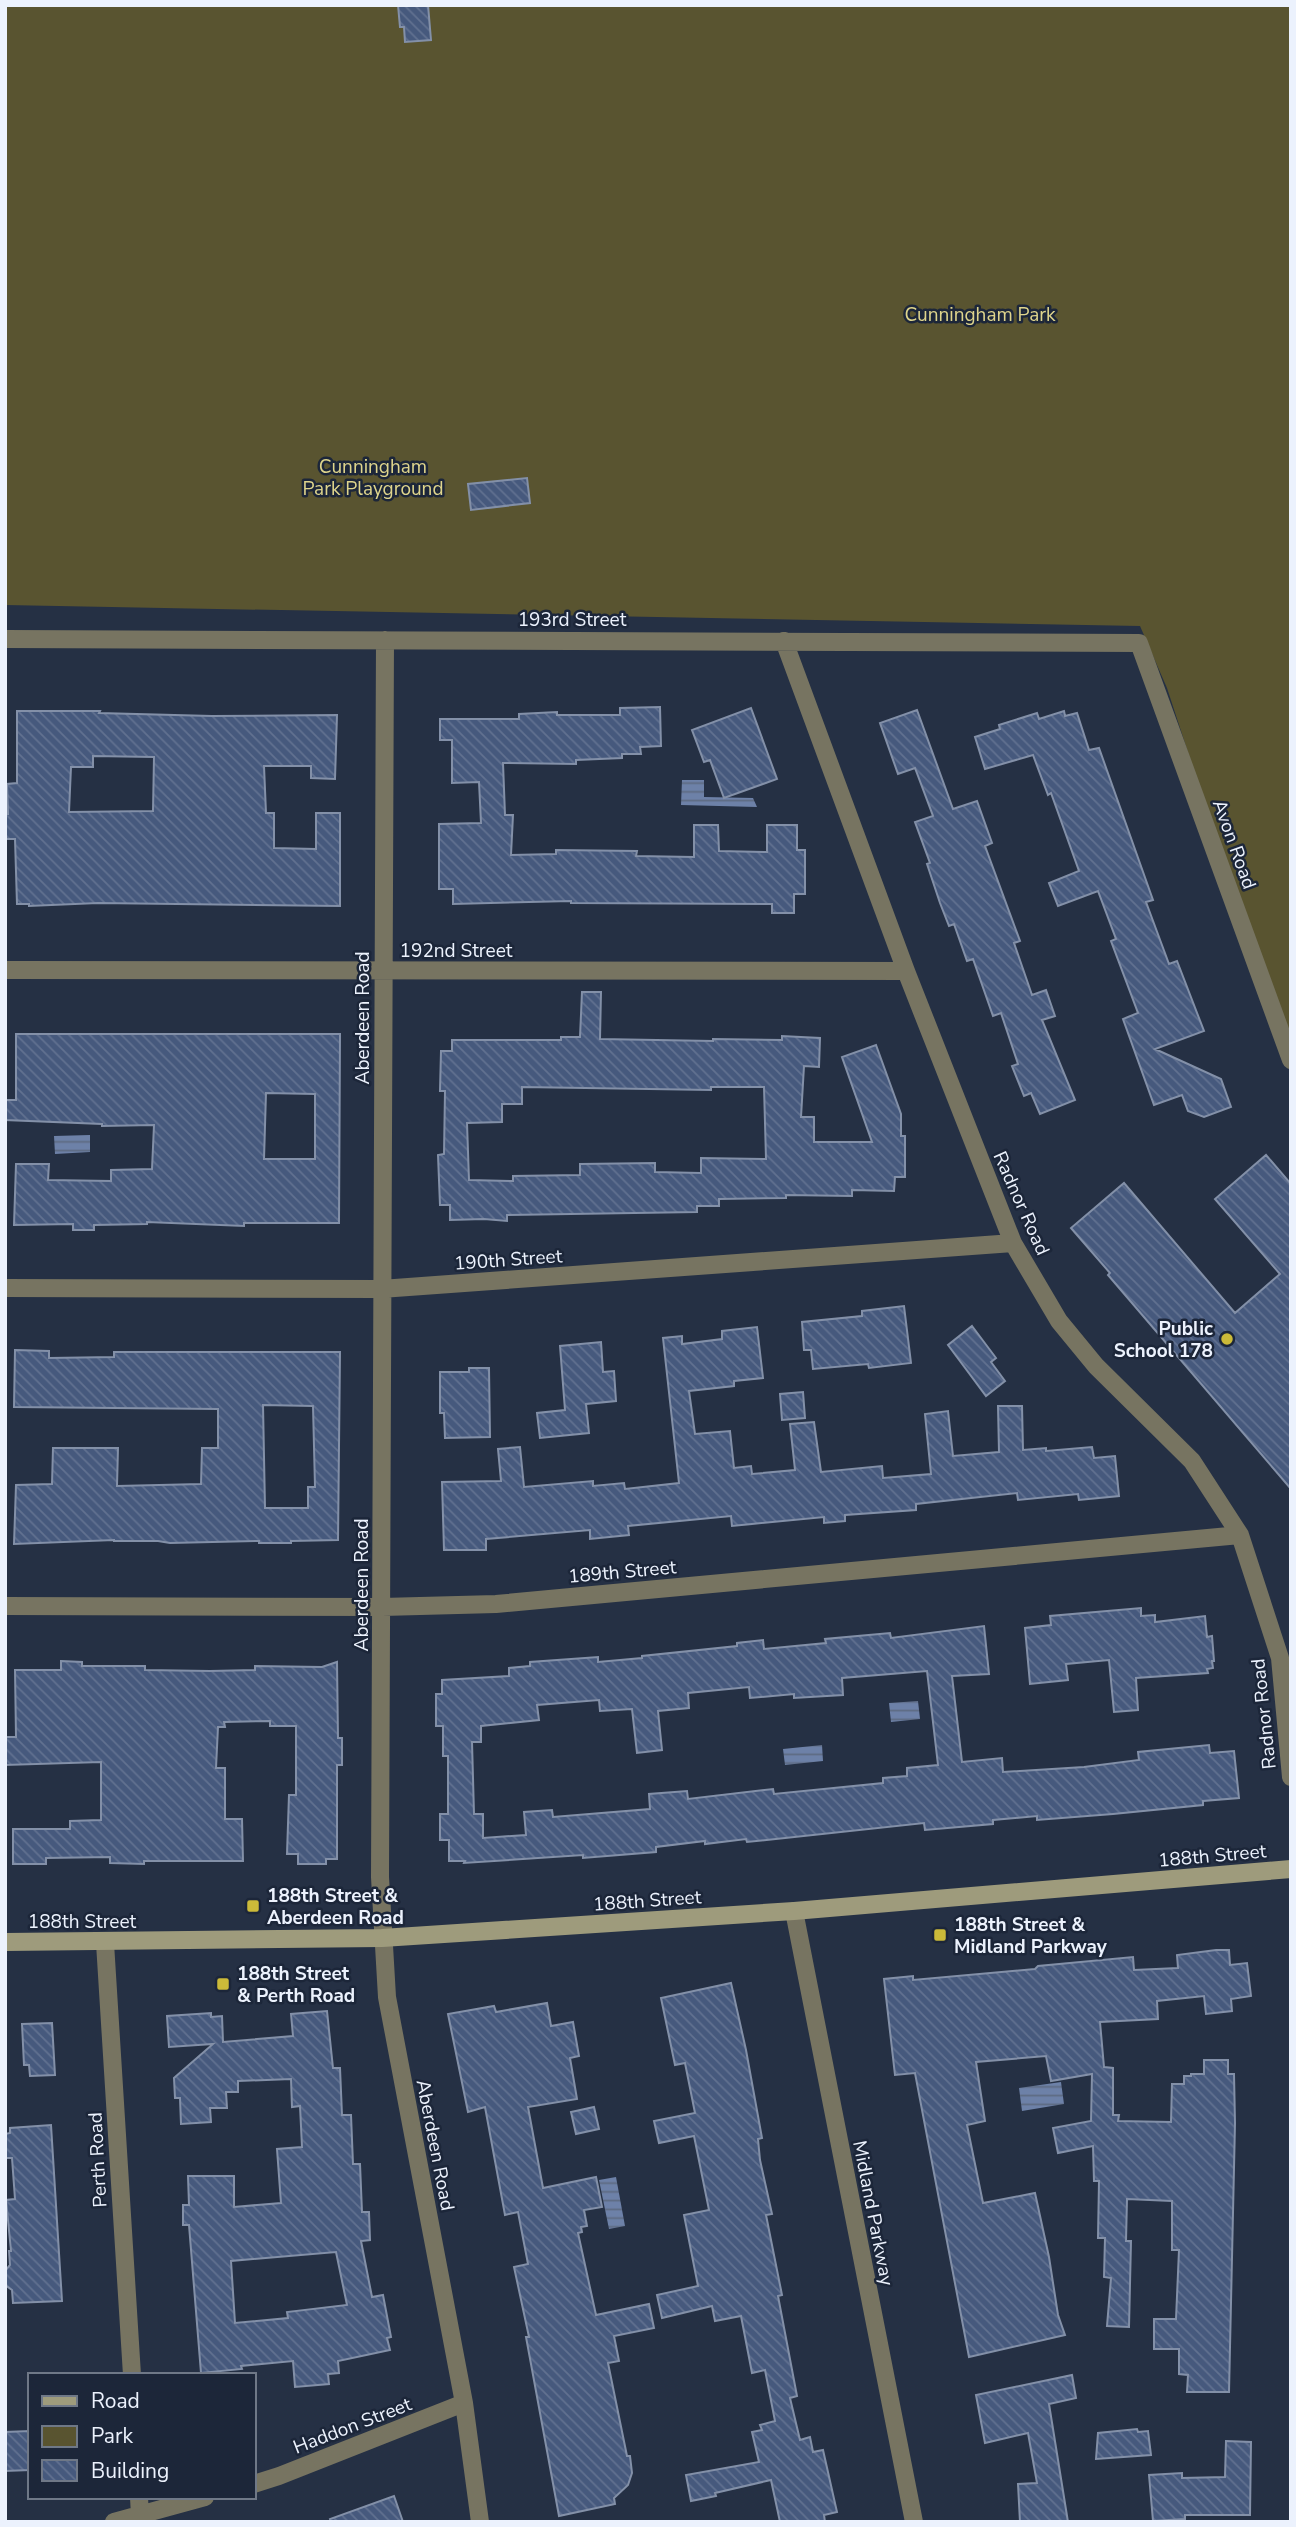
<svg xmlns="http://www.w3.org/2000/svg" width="1296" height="2527" font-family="'Nunito Sans',sans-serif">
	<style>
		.park { fill: #595430 }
		.water { fill: url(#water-rules) }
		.building { fill: url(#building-back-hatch); stroke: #8390a8; stroke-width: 2; fill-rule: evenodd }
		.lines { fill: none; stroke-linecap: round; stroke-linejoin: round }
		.street { stroke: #777461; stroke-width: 18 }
		.secondary { stroke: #9e9b7c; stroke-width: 18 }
		.poi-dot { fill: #cbba39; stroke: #1c2639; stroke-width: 2.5 }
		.labels { text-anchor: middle; stroke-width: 5; stroke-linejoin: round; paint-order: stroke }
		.park-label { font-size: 19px; fill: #dfd58c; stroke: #1c2639 }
		.street-label { font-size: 19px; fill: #ecf2fd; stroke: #1c2639 }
		.poi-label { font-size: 19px; font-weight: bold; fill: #ecf2fd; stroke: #1c2639; text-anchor: start }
	</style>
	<defs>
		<pattern id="water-rules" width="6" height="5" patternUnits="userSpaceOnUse" patternTransform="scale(1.75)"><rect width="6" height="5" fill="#6d81a8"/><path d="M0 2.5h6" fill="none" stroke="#5e6b83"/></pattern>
		<pattern id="building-back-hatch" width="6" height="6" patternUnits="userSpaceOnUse" patternTransform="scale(1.75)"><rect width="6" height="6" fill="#46597d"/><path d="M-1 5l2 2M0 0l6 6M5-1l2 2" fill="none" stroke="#617190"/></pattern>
	</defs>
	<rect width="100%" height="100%" fill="#253044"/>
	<!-- park -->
	<path class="park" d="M5 5H1291V1068L1167 688 1140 626 5 605Z"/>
	<!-- water -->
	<path class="water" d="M682 780H704V797L753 798 757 807 681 805Z
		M90 1135V1152L55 1154 54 1136Z
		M918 1701 920 1719 891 1722 889 1703Z
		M822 1745 823 1761 785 1765 783 1749Z
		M1061 2082 1064 2104 1022 2111 1019 2088Z
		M616 2177 625 2226 609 2229 599 2180Z"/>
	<!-- building -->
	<path class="building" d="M398 5H428L431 40 405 42 404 27H400Z
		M527 478 530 503 471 510 468 484Z
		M660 707 661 746 640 747 641 754H622V758L576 760V764L503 763 505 815H513L511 855 556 854V850L637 851 636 856 694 857V825H718L719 851 767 852V825H797V850H805V894H794V913H772V904L571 903V901L453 904V889H439V824L481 823 479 782 452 783V740H440V719H519V714L557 712V715H620V708Z
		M751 708 777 779 724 798 710 760 704 762 692 730Z
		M917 710 953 809 977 801 992 843 985 846 1020 941 1014 943 1032 995 1046 990 1055 1016 1042 1020 1075 1100 1040 1114 1031 1093 1024 1096 1012 1066 1018 1064 1001 1013 993 1016 973 959 967 961 954 924 949 926 940 903 927 864 930 863 915 822 933 816 915 768 898 774 880 723Z
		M17 711H100L99 713 212 716 337 715 335 779 311 778V766H264L266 813H274V848L316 849V813H340V906L98 903 29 906V904H17L15 839H6L5 814H8L7 784 17 783ZM93 756 154 757 153 811 69 812 71 767H93Z
		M1064 711 1065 716 1077 713 1089 750 1099 748 1153 900 1146 902 1169 964 1177 961 1204 1031 1155 1049 1221 1079 1231 1107 1204 1117 1188 1111 1182 1095 1154 1105 1123 1019 1138 1013 1111 941 1116 939 1098 891 1058 906 1049 883 1079 871 1051 793 1048 795 1033 755 985 769 975 737 1000 729 999 725 1037 713 1039 719Z
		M582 992H601L600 1039 713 1041V1039L782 1040V1036L820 1038 819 1067 804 1066 801 1117H814V1142H872L842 1057 876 1045 901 1114V1136H905V1177H895L894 1191 852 1190V1196L786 1195V1198L719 1199V1206H697V1212L507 1215V1221L484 1219 450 1220V1205H440L438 1155 444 1154 445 1091H440L441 1051H452V1040H561V1037H580ZM522 1087 711 1090V1087H764L766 1159 701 1158V1173L655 1172V1163L580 1164V1175L513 1176V1181L469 1180 467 1123 502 1122V1104H522Z
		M16 1034H340L339 1223H244V1226L147 1222V1224L94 1225V1230H73V1224L14 1225 16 1164H49L48 1180 111 1181V1170L152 1169 154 1125 102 1126V1124L5 1120V1100H16ZM266 1093 315 1094V1159H264Z
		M1266 1155 1291 1184V1489L1108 1275 1110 1273 1071 1228 1124 1183 1235 1313 1280 1274 1215 1199Z
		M904 1306 911 1363 869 1368 868 1364 813 1369 811 1350H804L802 1322 862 1316V1311Z
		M972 1326 996 1358 991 1362 1005 1381 986 1396 948 1345Z
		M757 1327 763 1378 734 1381V1386L689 1391 695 1434 730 1431 734 1468 751 1466 752 1474 795 1470 790 1424 814 1422 821 1472 882 1466 883 1478 931 1474 925 1414 948 1411 953 1456 999 1452 998 1406H1022L1023 1450 1046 1448V1451L1092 1447 1094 1458 1115 1456 1119 1496 1079 1500 1078 1494 1018 1500 1017 1493 916 1504V1510L845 1515V1521L824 1523V1517L732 1526 731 1516 628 1526 629 1535 590 1539V1530L486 1539V1550H444L442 1482 501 1481 498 1449 520 1447 524 1487 593 1481V1486L624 1483 625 1489 679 1483 663 1338 682 1336V1344L722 1339V1331Z
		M601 1342 603 1372 614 1371 616 1401 586 1404 589 1433 540 1438 537 1413 565 1410 560 1346Z
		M15 1350 49 1351V1358L114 1357V1352H340L338 1540 291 1541V1543H259V1541L170 1543 158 1541H114V1540L14 1544 16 1485 52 1484 53 1448H118L117 1486 201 1484 202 1448H218V1409L14 1407ZM263 1405 313 1406 315 1487H308V1508H265Z
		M469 1368H489L490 1437 445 1438 444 1413H440V1372H469Z
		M803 1392 805 1418 782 1420 780 1394Z
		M1141 1608V1616L1155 1615V1622L1205 1616 1207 1637 1212 1636 1214 1661H1212L1213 1668 1207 1669 1208 1673 1136 1678 1138 1710 1114 1712 1109 1660 1066 1664 1068 1680 1030 1684 1025 1628 1051 1625 1050 1616Z
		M984 1626 989 1674 952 1676 962 1762 1002 1758 1003 1772 1084 1767 1139 1760 1138 1752 1209 1745 1210 1753 1234 1751 1239 1798 1203 1801V1805L1113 1814 1037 1820V1816L993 1820V1824L925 1830 924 1823 747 1842 746 1839 705 1844V1841L656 1847V1852L583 1858V1855L464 1863 465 1861H449V1840H440V1814H448V1756H443V1726H436V1694H442V1680L509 1676V1668L530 1666V1662L598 1657V1662L642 1658V1656L737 1646V1643L763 1640 764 1649 826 1643 825 1639 890 1633 891 1638ZM927 1671 938 1765 907 1768V1776L883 1778V1783L774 1794 773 1789 688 1799 687 1791 649 1794 650 1809 553 1817 552 1810 524 1812 526 1835 483 1838V1814H474L472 1742H481V1726L539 1720 537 1705 599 1700 600 1711 632 1709 637 1753 662 1750 658 1711 689 1708 688 1693 749 1687 750 1698 794 1694V1698L843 1695 842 1678Z
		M61 1661 82 1662V1666H145V1670L210 1671 255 1670V1666L322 1667 337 1662 338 1738H342V1765H337V1859H326V1864H298V1854H287L289 1795H296V1726H270V1721L224 1722 225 1727H218L216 1768H225V1819H242L243 1861H144V1864L110 1863V1857L46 1858V1864H13V1829H70V1821L101 1820V1762L5 1765V1737H16L15 1670H61Z
		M1216 1950H1229L1230 1965 1247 1963 1251 1996 1231 1999 1232 2011 1206 2014 1204 1996 1157 2001 1158 2019 1100 2022 1104 2067 1113 2068V2115H1119L1118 2121 1171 2122 1172 2084H1184V2076H1191V2074H1204V2060H1228V2074H1234L1235 2123 1229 2392H1187L1188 2375 1179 2374V2349H1154V2319H1176L1179 2250H1172V2201L1127 2199 1126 2241H1131L1129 2327 1107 2326 1111 2278 1104 2277 1105 2238H1098L1099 2181H1094L1093 2146 1058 2153 1053 2128 1091 2121 1092 2074 1051 2081 1046 2056 976 2062 985 2121 967 2125 983 2203 1035 2193 1049 2257 1058 2315 1065 2335 969 2357 915 2073 895 2075 884 1979 913 1976V1980L1035 1969 1038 1966 1133 1957 1134 1970 1178 1968 1177 1955Z
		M731 1983 746 2050 762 2138 758 2139 760 2160 772 2214 766 2215 782 2295 778 2296 797 2396 790 2398 800 2440 810 2437 813 2452 823 2450 837 2512 824 2515 825 2522H780L771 2480 715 2493 716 2496 691 2501 686 2475 759 2462 752 2432 762 2430 760 2425 775 2421 765 2370 752 2373 741 2316 715 2321 712 2306 662 2318 657 2295 698 2286 684 2215 709 2210 694 2136 659 2143 654 2121 695 2113 685 2063 675 2065 661 1998Z
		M547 2003 551 2026 573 2022 579 2056 570 2058 577 2099 528 2107 543 2188 596 2177 602 2207 584 2210 587 2226 581 2227 582 2232 578 2233 596 2315 649 2304 654 2328 614 2336 619 2361 608 2363 627 2456H630L632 2473 628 2485 614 2498 615 2504 559 2516 526 2337H529L514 2267 528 2264 518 2212 505 2215 485 2107 468 2112 448 2014 494 2006 496 2012Z
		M327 2011 333 2068H340L342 2115H351L353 2164H360L362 2212H369L370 2240 361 2241 372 2297 383 2295 391 2337 387 2338 390 2350 338 2361 339 2373 328 2374 329 2384 295 2387 293 2361 241 2366 242 2369 201 2373 189 2225H183V2205H189L188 2176H234V2207L281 2203 277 2149 302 2147 300 2106 292 2107 291 2079 238 2081V2092H226L227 2108H210L211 2122 181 2124 180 2098H175L174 2078 213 2044 169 2047 167 2016 211 2013V2017L222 2016 223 2042 293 2036 291 2014ZM336 2252 347 2305 287 2312 288 2318 235 2323 231 2261Z
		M52 2023 55 2075 30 2076 29 2065H24L22 2024Z
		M594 2107 599 2129 576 2134 571 2112Z
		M51 2125 62 2301 13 2303 12 2290 5 2285V2271L10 2265 9 2251H11L6 2200 15 2199 12 2158H5V2134L10 2133V2128Z
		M1072 2375 1076 2398 1049 2404 1068 2522H1020L1018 2484 1037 2483 1028 2433 985 2443 976 2395Z
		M1137 2429 1138 2432 1148 2431 1151 2455 1096 2459 1098 2433Z
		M30 2431V2470L5 2471V2432Z
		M1226 2441 1251 2442 1250 2515H1185V2519L1153 2521 1149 2475 1182 2473V2478L1225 2477Z
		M394 2496 403 2522H331L330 2519Z"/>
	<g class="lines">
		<!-- street -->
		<path class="street" d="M5 639 1139 643 1291 1060
			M385 640 380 1877 387 1997 464 2403 480 2522
			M784 641 906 971 1013 1243 1059 1321 1096 1366 1192 1461 1240 1535 1280 1658 1291 1777
			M5 970 906 971
			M5 1288 381 1289 1013 1243
			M5 1606 382 1607 496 1604 1240 1535
			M794 1911 914 2522
			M105 1943 132 2375
			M254 2484 279 2476 464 2403
			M139 2497 140 2516
			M114 2522 205 2497"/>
		<!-- secondary -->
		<path class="secondary" d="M5 1942 382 1938 794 1911 1291 1869"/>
	</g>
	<!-- markers -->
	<g class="poi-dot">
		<circle cx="1227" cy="1339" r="7"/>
		<rect x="246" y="1899" width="14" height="14" rx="3.5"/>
		<rect x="933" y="1928" width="14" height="14" rx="3.5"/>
		<rect x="216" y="1977" width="14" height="14" rx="3.5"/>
	</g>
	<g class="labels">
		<!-- park labels -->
		<g class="park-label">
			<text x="980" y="321">Cunningham Park</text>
			<text x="373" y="473">Cunningham<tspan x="373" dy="22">Park Playground</tspan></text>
		</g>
		<!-- street labels -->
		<g class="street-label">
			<text x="572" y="626">193rd Street</text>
			<text transform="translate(1235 844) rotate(70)" y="7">Avon Road</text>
			<text x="456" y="957">192nd Street</text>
			<text transform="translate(362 1018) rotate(-90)" y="7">Aberdeen Road</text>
			<text transform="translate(1022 1203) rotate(66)" y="7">Radnor Road</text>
			<text transform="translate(508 1259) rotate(-4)" y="7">190th Street</text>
			<text transform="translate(622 1571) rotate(-5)" y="7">189th Street</text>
			<text transform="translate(361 1585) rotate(-90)" y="7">Aberdeen Road</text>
			<text transform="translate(1263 1714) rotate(-96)" y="7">Radnor Road</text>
			<text transform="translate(1212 1855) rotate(-5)" y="7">188th Street</text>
			<text transform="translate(647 1900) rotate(-4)" y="7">188th Street</text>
			<text x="82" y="1928">188th Street</text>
			<text transform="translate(436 2145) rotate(79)" y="7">Aberdeen Road</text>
			<text transform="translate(97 2160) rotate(-93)" y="7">Perth Road</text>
			<text transform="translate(874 2213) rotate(79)" y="7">Midland Parkway</text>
			<text transform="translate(352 2425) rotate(-21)" y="7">Haddon Street</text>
		</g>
		<!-- poi labels -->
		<g class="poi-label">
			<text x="1213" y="1335" text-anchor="end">Public<tspan x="1213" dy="22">School 178</tspan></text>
			<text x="267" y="1902">188th Street &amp;<tspan x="267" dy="22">Aberdeen Road</tspan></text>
			<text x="954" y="1931">188th Street &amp;<tspan x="954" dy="22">Midland Parkway</tspan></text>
			<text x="237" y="1980">188th Street<tspan x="237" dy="22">&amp; Perth Road</tspan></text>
		</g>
	</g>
	<!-- border -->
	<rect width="1296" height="2527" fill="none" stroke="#ecf2fd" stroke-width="14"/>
	<!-- legend -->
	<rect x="28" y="2373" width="228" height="126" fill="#1c2639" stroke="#6f7887" stroke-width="2"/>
	<rect x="42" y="2396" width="35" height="10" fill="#9e9b7c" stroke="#6f7887" stroke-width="2"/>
	<text x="91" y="2408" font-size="21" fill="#ecf2fd">Road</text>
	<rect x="42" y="2426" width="35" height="21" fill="#595430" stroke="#6f7887" stroke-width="2"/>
	<text x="91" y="2443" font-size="21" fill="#ecf2fd">Park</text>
	<rect x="42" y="2460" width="35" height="21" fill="url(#building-back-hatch)" stroke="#6f7887" stroke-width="2"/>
	<text x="91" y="2478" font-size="21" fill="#ecf2fd">Building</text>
</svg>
